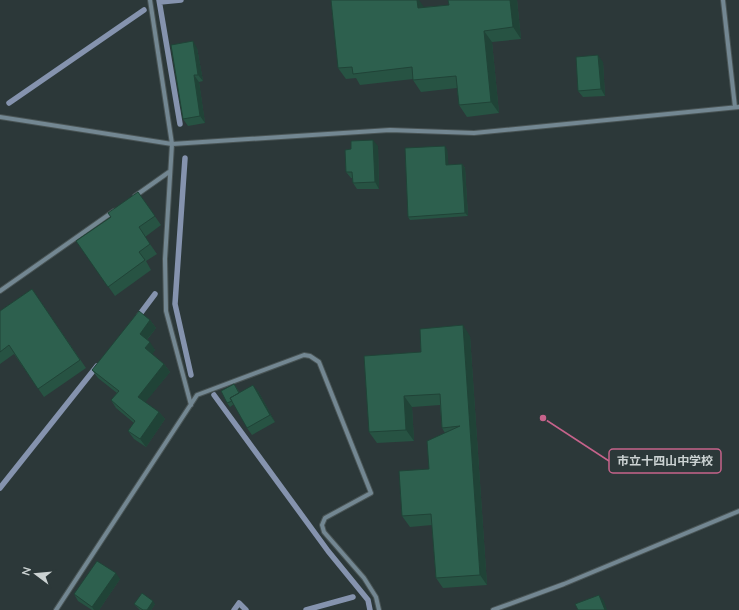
<svg xmlns="http://www.w3.org/2000/svg" width="739" height="610" font-family="'Nunito Sans','Noto Sans JP',sans-serif">
	<style>
		.lines { fill: none; stroke-linecap: round; stroke-linejoin: round }
		.stream { stroke: #8593ae; stroke-width: 5.5 }
		.street-casing { stroke: #495455; stroke-width: 6 }
		.street { stroke: #738792; stroke-width: 4 }
		.wall { fill: #275343 }
		.shaded-wall { fill: #204337 }
		.building { fill: #2d604e; stroke: #204337 }
		.leader { fill: none; stroke: #c6638b; stroke-width: 1.5 }
		.callout-dot { fill: #c6638b; stroke: #2c3839; stroke-width: 1.5 }
		.callout { fill: #2c3839; stroke: #c6638b; stroke-width: 1.5 }
		.callout-label { font-size: 12px; text-anchor: middle; font-weight: bold; fill: #ccd3d3 }
	</style>
	<rect width="100%" height="100%" fill="#2c3839"/>
	<g class="lines">
		<!-- stream -->
		<path class="stream" d="M159 0 180 124
			M160 2 181 0
			M9 103 144 10
			M185 158 175 304 191 375
			M137 318 155 294
			M214 395 328 551 368 600 370 610
			M0 488 97 366
			M234 610 239 603 246 610
			M306 610 353 597"/>
		<!-- street casing -->
		<g class="street-casing">
			<path id="street" d="M150 0 172 144 165 259 166 311 191 405
				M723 0 735 107
				M0 117 172 144 390 130 474 133 739 107
				M135 196 169 172
				M0 291 114 211
				M56 610 197 395 304 355 310 356 319 362 371 493 325 518 322 525 324 532 364 578 376 597 379 610
				M493 610 564 584 739 511"/>
		</g>
		<!-- street -->
		<use href="#street" class="street"/>
	</g>
	<!-- wall -->
	<path class="wall" d="M448 0H517L521 39 492 42 499 113 467 117 459 105 457 88 421 92 413 80V79L360 85 356 78 346 79 338 68 424 7 449 5Z
		M197 48 203 81 199 82 205 123 188 126 183 119Z
		M603 62 605 96 583 97 578 91Z
		M378 146 379 189H357L353 183 352 178H351L346 172 351 149Z
		M447 149 448 165 462 164 465 168 468 216 410 220 408 217Z
		M138 192 161 225 145 237 157 254 146 261 151 270 115 296 76 241 111 217Z
		M32 289 86 368 44 397 14 354 0 364V311Z
		M150 320 156 328 147 340 155 350 152 354 164 364 170 372 145 402 159 412 165 419 146 447 134 439 128 431 134 423 116 408 111 400 117 393 98 378 92 370Z
		M470 336 487 585 443 588 436 578 432 525 410 527 402 516 429 469 445 433 442 428 440 405 412 407 414 441 377 443 369 432 421 352Z
		M234 384 240 393 258 391 275 422 252 435 247 428 234 404 230 407 227 403Z
		M120 579 99 610H92L78 601 74 594Z
		M134 604H155L151 610H140Z"/>
	<!-- shaded-wall -->
	<path class="shaded-wall" d="M417 0H419L424 7 418 8Z
		M510 0H517L521 39 513 27Z
		M484 31 492 42 499 113 491 102Z
		M193 41 197 48 203 81 198 75Z
		M598 55 603 62 605 96 601 89Z
		M194 75 199 82 205 123 200 116Z
		M373 140 378 146 379 189 375 182Z
		M445 146 447 149 449 169 446 165Z
		M462 164 465 168 468 216 465 213Z
		M150 320 156 328 145 342 140 334Z
		M463 325 470 336 487 585 480 575Z
		M150 342 155 350 151 356 145 348Z
		M164 364 170 372 143 405 138 397Z
		M253 385 258 391 275 422 270 415Z
		M404 396 412 407 414 441 406 430Z
		M159 412 165 419 146 447 140 439Z
		M116 573 120 579 99 610H94L92 607Z
		M599 595 604 601 607 610H605Z
		M153 601 155 604 151 610H147Z"/>
	<!-- building -->
	<path class="building" d="M331 0H417L418 8 449 5 448 0H510L513 27 484 31 491 102 459 105 456 76 413 80 412 67 353 74 352 67 338 68Z
		M193 41 198 75H194L200 116 183 119 171 45Z
		M598 55 601 89 578 91 576 57Z
		M373 140 375 182 353 183 352 172H346L345 150 351 149V141Z
		M445 146 446 165 462 164 465 213 408 217 405 148Z
		M138 192 155 216 139 227 150 244 139 252 145 260 108 287 76 241 111 217 108 213Z
		M32 289 80 360 38 389 9 345 0 352V311Z
		M139 311 150 320 140 334 150 342 145 348 164 364 138 397 159 412 140 439 128 431 135 421 111 400 119 391 92 370Z
		M463 325 480 575 436 578 431 514 402 516 399 471 429 469 427 441 460 426 442 428 440 394 404 396 406 430 369 432 364 356 421 352 420 329Z
		M234 384 239 393 230 398 232 401 227 403 221 391Z
		M253 385 270 415 247 428 230 398Z
		M97 561 116 573 92 607 74 594Z
		M142 593 153 601 147 610H143L134 604Z
		M599 595 605 610H578L575 604Z"/>
	<!-- callouts -->
	<path class="leader" d="M543 418L609 461"/>
	<circle class="callout-dot" cx="543" cy="418" r="4"/>
	<rect class="callout" x="609" y="449" width="112" height="24" rx="4"/>
	<g class="callout-label">
		<text x="665" y="465">市立十四山中学校</text>
	</g>
	<!-- north arrow -->
	<g transform="translate(36 574) rotate(286)" stroke="#2c3839" stroke-width="3" paint-order="stroke">
	<path d="M0-3L7 15L0 10L-7 15Z" fill="#ccd3d3"/>
	<text y="-6" font-size="11" font-weight="bold" text-anchor="middle" fill="#ccd3d3">N</text>
	</g>
</svg>
